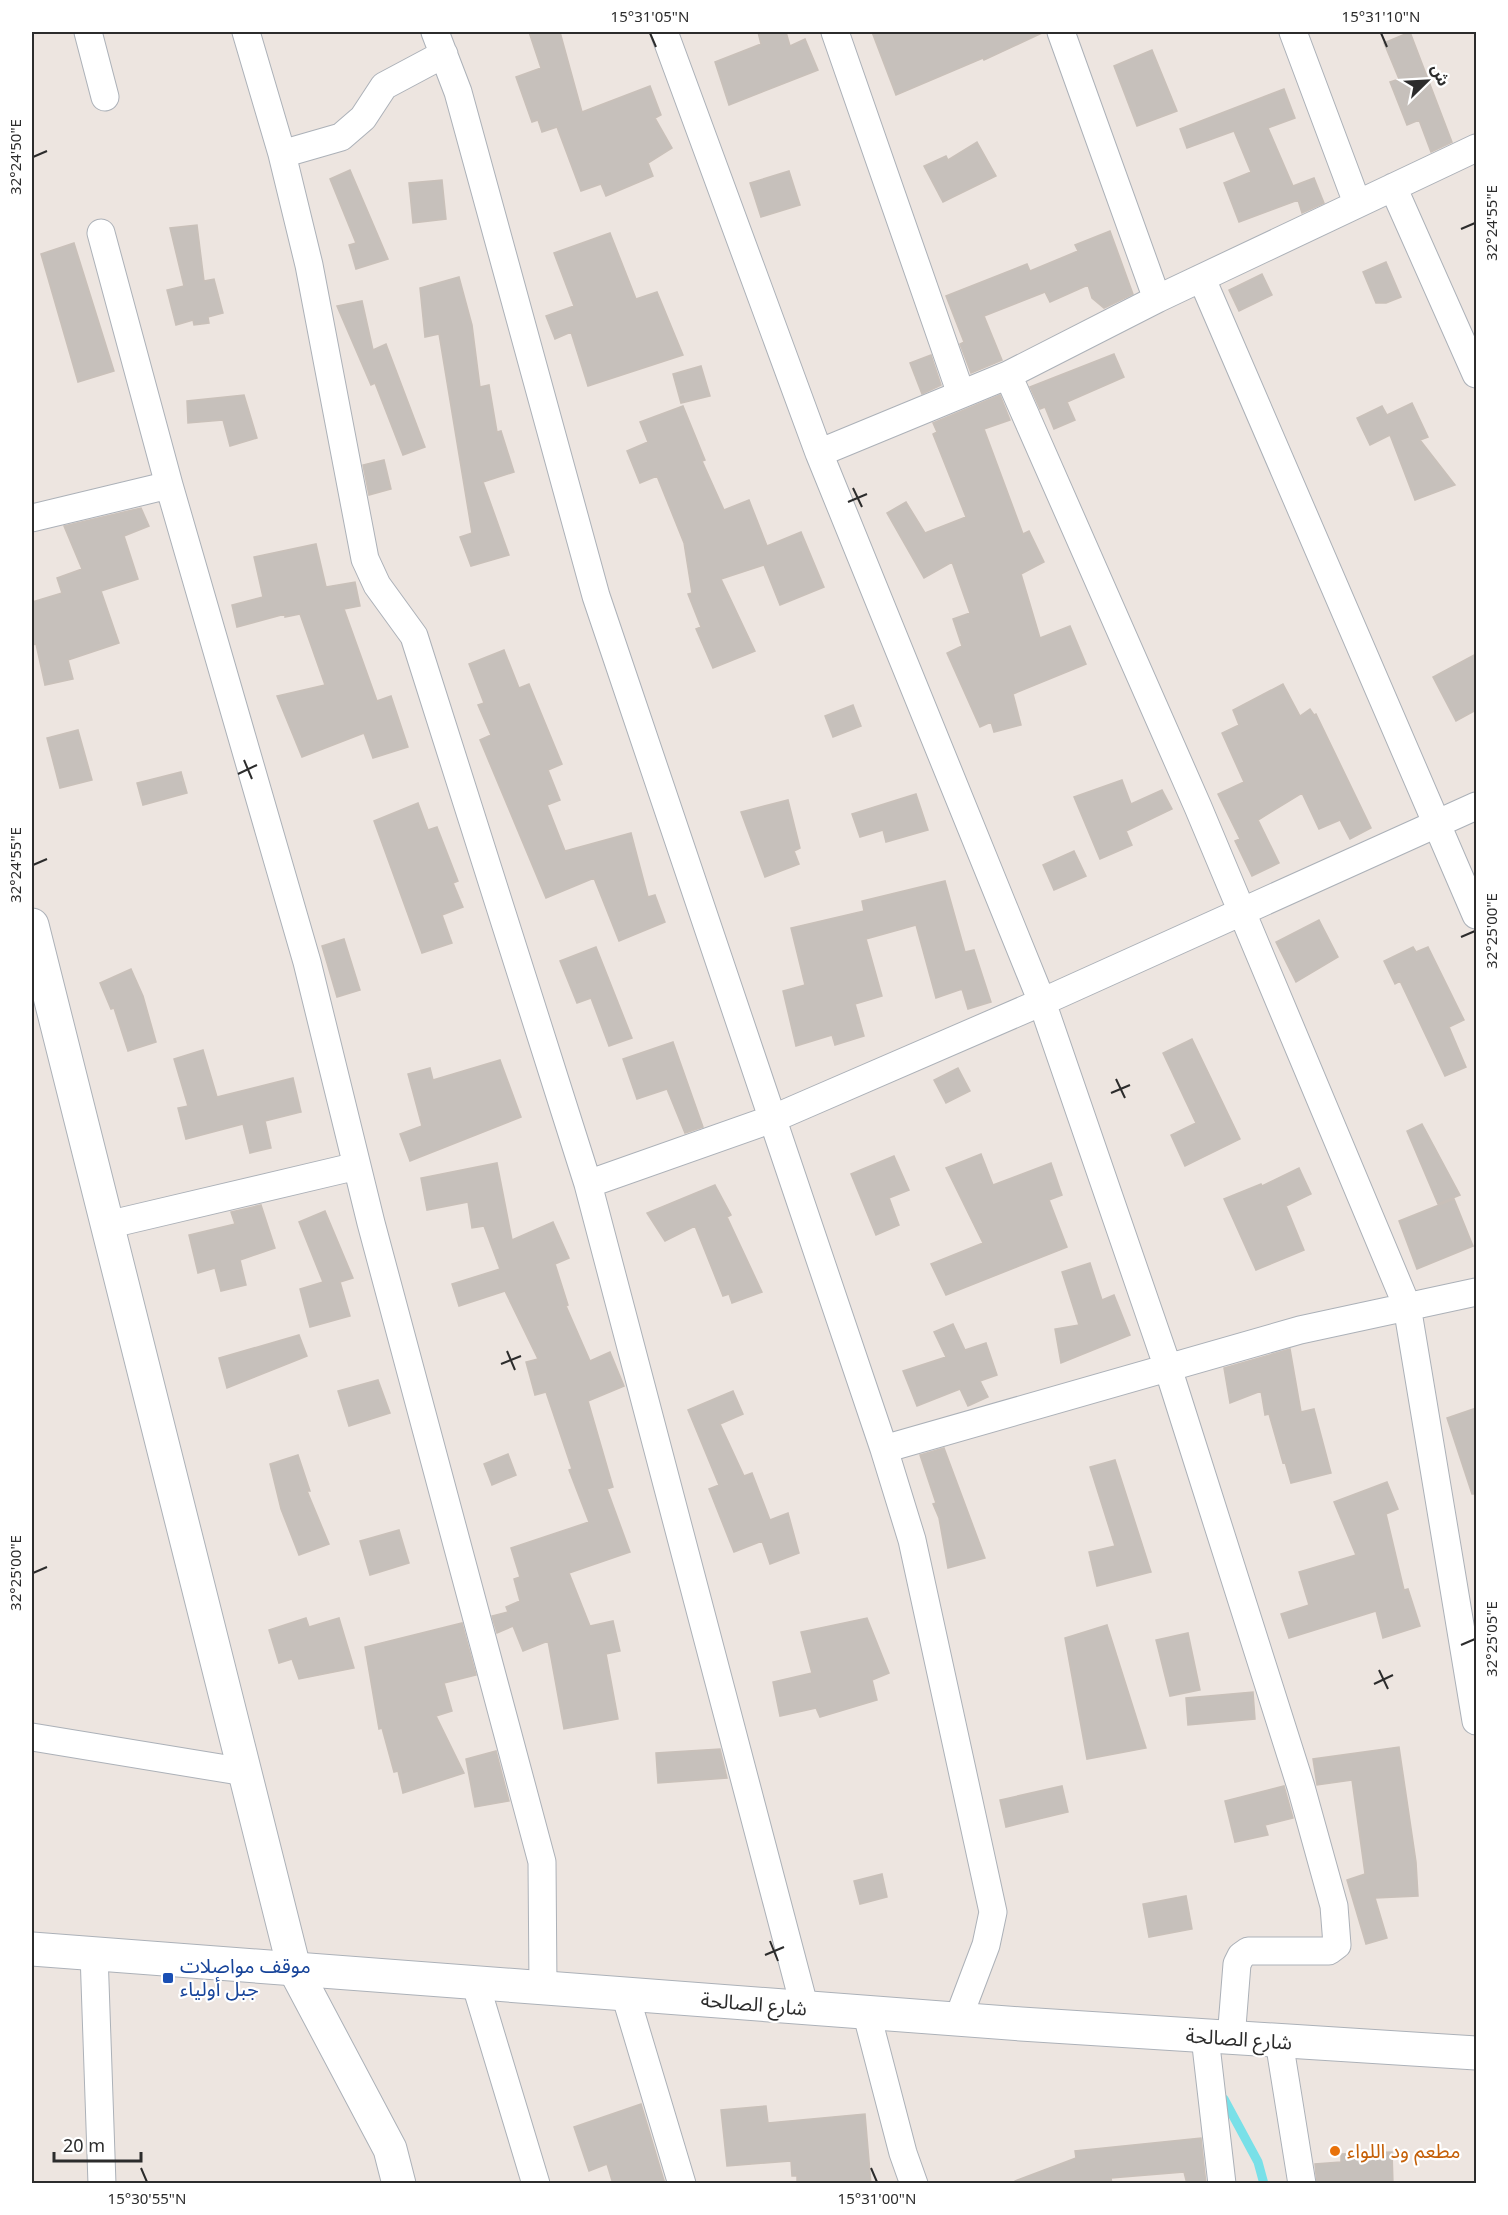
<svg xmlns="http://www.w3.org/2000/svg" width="1508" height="2215" font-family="'Noto Sans','Noto Sans Arabic',sans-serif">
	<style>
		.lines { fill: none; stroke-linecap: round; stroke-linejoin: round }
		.stream { stroke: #79e0e8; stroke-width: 9 }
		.building { fill: #c6c0bb; stroke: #c9c0b9; stroke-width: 1.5 }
		.minor-casing { stroke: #acb1b8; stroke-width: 29 }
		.tertiary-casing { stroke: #acb1b8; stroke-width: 35 }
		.secondary-casing { stroke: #acb1b8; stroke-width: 35 }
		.minor { stroke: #fff; stroke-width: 27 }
		.tertiary { stroke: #fff; stroke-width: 33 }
		.secondary { stroke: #fff; stroke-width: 33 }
		.ticks { fill: none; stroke: #2c2c2c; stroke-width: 2 }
		.transit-dot { fill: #1a4fb4; stroke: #fff; stroke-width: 2 }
		.food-dot { fill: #e8710a; stroke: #fff; stroke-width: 2 }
		.labels { text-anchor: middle; stroke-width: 4.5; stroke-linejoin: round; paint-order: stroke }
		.transit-label { font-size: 20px; fill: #164399; stroke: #fff; text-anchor: start }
		.street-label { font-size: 20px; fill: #2c2c2c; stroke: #fff }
		.food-label { font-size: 20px; fill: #c56008; stroke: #fff; text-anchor: start }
		.neatline { fill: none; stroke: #2c2c2c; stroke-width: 2 }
		.ticks-label { font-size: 15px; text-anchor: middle; fill: #2c2c2c }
	</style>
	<rect width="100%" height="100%" fill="#ede5e0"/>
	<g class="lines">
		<!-- stream -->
		<path class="stream" d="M1224 2099 1258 2162 1264 2184"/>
	</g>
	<!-- building -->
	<path class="building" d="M529 32H560L582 112 650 86 661 115 655 118 672 148 648 163 653 176 606 196 601 184 581 191 557 127 542 132 538 120 532 122 516 77 541 68Z
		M758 32H786L790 46 805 39 818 70 729 105 715 62 761 44Z
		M872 32H1044L984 60 983 58 896 95Z
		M1410 32 1452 142 1431 152 1419 120 1407 125 1390 82 1399 79 1384 43Z
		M1152 50 1177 111 1137 126 1114 66Z
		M1284 89 1295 118 1268 128 1293 186 1314 178 1324 203 1302 213 1298 200 1239 222 1224 183 1251 172 1234 131 1187 148 1180 129Z
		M977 142 996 176 943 202 924 166 946 156 948 160Z
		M350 170 388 259 356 269 349 245 356 243 330 179Z
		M789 171 800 205 761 217 750 183Z
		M442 180 446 219 413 223 409 183Z
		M197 225 204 281 214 279 223 313 208 317 209 323 194 325 193 320 176 325 167 290 184 286 170 228Z
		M1110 231 1133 294 1104 308 1092 298 1088 285 1050 302 1045 292 984 316 1002 360 971 373 960 344 964 342 946 296 1027 264 1030 271 1078 251 1075 245Z
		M610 233 636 299 657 292 683 355 588 386 571 332 555 339 546 316 574 306 554 253Z
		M74 243 114 371 78 382 41 254Z
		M1386 262 1401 297 1386 303H1376L1363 272Z
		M1262 274 1272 295 1239 311 1229 290Z
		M459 277 472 325 480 387 489 385 497 432 501 431 514 472 483 482 509 555 471 566 460 537 472 533 439 334 425 337 420 288Z
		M362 301 373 350 386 344 425 447 403 455 375 383 371 385 337 306Z
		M1114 354 1124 377 1067 402 1075 420 1054 429 1045 407 1040 409 1030 387Z
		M931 355 941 385 922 394 910 363Z
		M701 366 710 396 681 403 673 374Z
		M244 395 257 438 230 446 223 420 188 423 187 401Z
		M1000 395 1010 420 984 429 1023 534 1029 531 1044 562 1021 574 1040 638 1070 626 1086 664 1013 694 1021 725 994 732 991 722 980 727 947 653 962 646 953 619 970 613 952 562 924 578 887 513 906 502 925 533 966 517 933 434 937 432 933 423Z
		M1412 403 1428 437 1420 440 1455 485 1415 500 1390 435 1370 445 1357 418 1382 406 1387 415Z
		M683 406 705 460 702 461 724 510 749 500 767 546 801 532 824 587 780 605 764 565 721 579 755 651 713 668 696 629 701 627 688 594 692 593 684 543 657 476 640 483 627 451 648 442 640 422Z
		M384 460 391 489 369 495 363 465Z
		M141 508 149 526 124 536 138 579 101 591 119 643 68 660 73 679 45 685 36 644 32 645V602L62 593 57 578 82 569 64 526Z
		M316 544 326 587 355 582 360 606 344 609 377 701 391 696 408 747 373 758 364 733 302 757 277 696 325 685 300 614 285 617V614L237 627 232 605 263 597 254 557Z
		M504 650 519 688 529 684 562 764 548 770 560 800 547 805 565 851 631 833 648 897 655 895 665 922 619 941 594 878 546 898 480 740 491 735 478 705 484 703 469 664Z
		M1476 654V710L1456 721 1433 677Z
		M1283 684 1300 716 1310 709 1314 715 1316 714 1371 828 1350 839 1340 820 1319 829 1302 793 1258 820 1279 863 1252 876 1235 841 1240 839 1218 794 1244 782 1222 733 1239 725 1233 710Z
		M853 705 861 726 833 737 825 716Z
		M78 730 92 780 60 788 47 738Z
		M181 772 187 793 143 805 137 783Z
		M1122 780 1131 804 1162 790 1172 809 1126 831 1132 845 1100 859 1074 797Z
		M916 794 928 830 886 842 883 830 860 837 852 814Z
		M788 800 800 848 794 851 799 864 765 877 741 812Z
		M418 803 428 830 437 827 458 881 453 883 463 907 442 915 452 943 422 953 374 821Z
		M1074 851 1086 876 1054 890 1043 865Z
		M945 881 965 952 974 950 991 1002 968 1009 962 989 936 998 916 925 866 939 882 996 855 1004 864 1036 835 1045 832 1035 796 1046 783 991 805 985 791 928 864 911 862 901Z
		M1319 920 1338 957 1296 982 1276 942Z
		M344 939 360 990 337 997 322 946Z
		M596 947 632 1038 609 1046 591 998 577 1003 560 961Z
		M1413 947 1416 952 1428 947 1464 1020 1449 1027 1466 1067 1445 1076 1400 981 1395 984 1384 961Z
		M131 969 143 996 156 1042 128 1051 114 1008 111 1009 100 983Z
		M1192 1039 1240 1139 1185 1166 1171 1135 1196 1123 1163 1053Z
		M673 1042 703 1127 685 1133 667 1089 637 1099 623 1059Z
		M203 1050 217 1097 293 1078 301 1112 265 1121 271 1148 250 1153 243 1124 186 1139 178 1108 188 1106 174 1059Z
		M500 1060 521 1117 410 1161 400 1134 422 1126 408 1074 430 1068 433 1080Z
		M958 1068 970 1091 946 1103 934 1080Z
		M1422 1124 1460 1195 1438 1204 1407 1131Z
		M981 1154 993 1185 1051 1163 1062 1195 1049 1200 1067 1247 946 1295 931 1264 983 1243 946 1168Z
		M894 1156 909 1190 889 1198 899 1225 876 1235 851 1174Z
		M497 1163 512 1240 553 1222 569 1258 555 1264 568 1305 566 1306 590 1361 610 1352 624 1386 588 1401 613 1487 607 1489 630 1552 569 1573 590 1626 613 1621 620 1651 606 1654 618 1719 564 1729 548 1641 523 1651 513 1626 497 1633 492 1616 508 1612 506 1607 520 1601 514 1579 520 1577 511 1548 589 1522 569 1470 572 1469 546 1392 535 1395 526 1362 538 1359 505 1291 459 1306 452 1284 500 1269 484 1226 472 1228 468 1202 427 1210 421 1178Z
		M1299 1168 1311 1194 1286 1206 1304 1250 1256 1270 1224 1199 1261 1184 1262 1186Z
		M715 1185 731 1215 727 1217 762 1292 732 1303 729 1294 723 1296 695 1226 665 1241 647 1213Z
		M1454 1199 1473 1246 1417 1269 1399 1221Z
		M261 1205 275 1248 240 1260 246 1285 221 1291 215 1268 198 1273 189 1235 235 1224 231 1212Z
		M325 1211 353 1278 340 1282 350 1316 310 1327 300 1289 323 1282 299 1222Z
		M1090 1263 1102 1300 1114 1295 1130 1335 1061 1363 1055 1329 1079 1325 1062 1272Z
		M953 1324 965 1350 986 1343 997 1375 980 1381 988 1397 968 1406 960 1389 917 1406 903 1371 946 1357 934 1332Z
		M299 1335 307 1356 227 1388 219 1358Z
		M1290 1349 1301 1412 1314 1409 1331 1473 1291 1483 1285 1462 1283 1463 1269 1414 1265 1415 1261 1391 1230 1403 1224 1368Z
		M378 1380 390 1413 349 1426 338 1391Z
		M733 1391 743 1414 720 1424 744 1476 752 1473 770 1520 788 1513 799 1553 770 1564 762 1541 734 1552 709 1489 719 1485 688 1410Z
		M1476 1408V1494H1472L1447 1418Z
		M944 1448 985 1558 948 1568 939 1518 933 1504 936 1503 920 1455Z
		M508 1454 516 1475 492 1485 484 1464Z
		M298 1455 310 1491H307L329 1544 299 1555 281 1509 270 1464Z
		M1115 1460 1151 1572 1097 1586 1089 1552 1115 1546 1090 1467Z
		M1387 1482 1398 1509 1386 1514 1404 1590 1408 1589 1420 1626 1383 1638 1376 1611 1289 1638 1281 1614 1309 1605 1299 1572 1356 1555 1334 1502Z
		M399 1530 409 1563 370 1575 360 1541Z
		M306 1618 309 1627 339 1618 354 1668 299 1679 292 1659 279 1663 269 1630Z
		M867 1618 889 1673 872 1680 877 1700 820 1717 816 1708 780 1716 773 1682 812 1673 801 1632Z
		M462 1623 476 1675 444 1683 452 1711 436 1716 464 1773 403 1793 398 1771 394 1772 382 1728 379 1729 365 1647Z
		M1107 1625 1146 1748 1087 1759 1065 1638Z
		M1188 1633 1200 1690 1170 1696 1156 1640Z
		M1253 1692 1255 1719 1188 1725 1186 1698Z
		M1399 1747 1416 1862 1418 1896 1375 1898 1387 1938 1366 1944 1347 1880 1365 1874 1352 1780 1317 1785 1313 1759Z
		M720 1749 727 1778 658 1783 656 1753Z
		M496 1751 509 1801 475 1807 466 1759Z
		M1062 1786 1068 1812 1006 1827 1000 1800Z
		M1284 1786 1293 1818 1265 1825 1268 1835 1235 1842 1225 1801Z
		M882 1874 887 1897 860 1904 854 1881Z
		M1186 1896 1192 1929 1149 1937 1143 1904Z
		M641 2104 665 2184H613L607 2164 589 2171 574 2127Z
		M766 2106 768 2123 865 2114 871 2184H797V2176H792L791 2161 727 2166 721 2110Z
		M1201 2138 1206 2184H1187L1184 2172 1111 2178 1112 2184H1015V2181L1076 2158 1075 2151Z
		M1392 2152 1393 2184H1317L1315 2164 1341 2162V2154Z"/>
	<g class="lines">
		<!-- minor casing -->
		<g class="minor-casing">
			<path id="minor" d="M88 32 105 97
				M246 32 282 154 309 265 365 559 377 585 414 636 588 1184 805 2009
				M435 32 458 92 596 596 884 1449 912 1540 993 1912 986 1945 958 2019
				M664 32 819 453 1042 1002 1168 1368 1301 1787 1334 1906 1337 1945 1329 1951H1248L1241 1956 1237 1964 1231 2039
				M835 32 961 394
				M1061 32 1157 299
				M1293 32 1357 203
				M282 154 341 137 363 118 384 86 444 54
				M1393 187 1476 374
				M101 233 169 485 307 962 371 1223 542 1862 543 1987
				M1202 279 1476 915
				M1008 375 1198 807 1407 1306 1476 1721
				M819 453 1008 375 1157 299 1476 148
				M32 518 169 485
				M588 1184 772 1119 1042 1002 1476 806
				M107 1225 357 1166
				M884 1449 1300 1330 1476 1292
				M32 1737 245 1772
				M94 1953 102 2184
				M475 1982 536 2184
				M625 1994 682 2184
				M866 2011 903 2153 914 2184
				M1205 2037 1222 2184
				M1279 2041 1302 2184"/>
		</g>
		<!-- tertiary casing -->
		<g class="tertiary-casing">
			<path id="tertiary" d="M32 925 294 1968 390 2149 399 2184"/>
		</g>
		<!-- secondary casing -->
		<g class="secondary-casing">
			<path id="secondary" d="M32 1949 1021 2024 1476 2053"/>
		</g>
		<!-- minor -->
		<use href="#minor" class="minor"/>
		<!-- tertiary -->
		<use href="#tertiary" class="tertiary"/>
		<!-- secondary -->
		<use href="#secondary" class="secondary"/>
	</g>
	<!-- ticks -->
	<path class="ticks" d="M650 33 656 47M1381 33 1387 47M33 157 47 151M1461 229 1475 223M853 488 862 507M848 502 867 494M244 760 252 779M238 774 257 765M33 865 47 859M1461 937 1475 931M1116 1079 1125 1098M1111 1093 1130 1085M507 1351 515 1370M501 1364 521 1356M33 1573 47 1567M1461 1645 1475 1639M1379 1670 1388 1689M1374 1684 1393 1675M770 1941 778 1961M765 1955 784 1947M141 2168 147 2182M871 2168 877 2182"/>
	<!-- markers -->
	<rect class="transit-dot" x="162" y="1972" width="12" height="12" rx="3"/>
	<circle class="food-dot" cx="1335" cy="2151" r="6"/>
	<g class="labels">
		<!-- transit labels -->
		<g class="transit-label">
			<text x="180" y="1973">موقف مواصلات<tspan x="180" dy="23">جبل أولياء</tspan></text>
		</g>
		<!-- street labels -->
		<g class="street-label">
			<text transform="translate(754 2004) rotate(5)" y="7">شارع الصالحة</text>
			<text transform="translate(1239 2039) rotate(4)" y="7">شارع الصالحة</text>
		</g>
		<!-- food labels -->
		<g class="food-label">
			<text x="1347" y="2158">مطعم ود اللواء</text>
		</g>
	</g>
	<!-- border -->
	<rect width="1508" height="2215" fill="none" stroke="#ffffff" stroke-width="66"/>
	<!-- north arrow -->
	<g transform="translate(1427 81) rotate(66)" stroke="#ffffff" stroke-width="4.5" paint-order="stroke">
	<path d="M0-4.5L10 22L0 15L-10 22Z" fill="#2c2c2c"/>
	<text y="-9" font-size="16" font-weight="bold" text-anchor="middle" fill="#2c2c2c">ش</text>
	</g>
	<!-- scale -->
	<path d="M54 2152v9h87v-9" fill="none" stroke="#2c2c2c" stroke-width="3"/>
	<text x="63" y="2152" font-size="18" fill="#2c2c2c" stroke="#ffffff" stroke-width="4.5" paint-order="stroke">20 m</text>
	<rect x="33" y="33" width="1442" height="2149" class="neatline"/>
	<g class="ticks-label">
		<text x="650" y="22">15°31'05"N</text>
		<text x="1381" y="22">15°31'10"N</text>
		<text transform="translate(16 157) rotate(-90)" y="5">32°24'50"E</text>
		<text transform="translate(1492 223) rotate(-90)" y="5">32°24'55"E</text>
		<text transform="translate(16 865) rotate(-90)" y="5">32°24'55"E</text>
		<text transform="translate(1492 931) rotate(-90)" y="5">32°25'00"E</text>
		<text transform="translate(16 1573) rotate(-90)" y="5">32°25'00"E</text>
		<text transform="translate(1492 1639) rotate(-90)" y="5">32°25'05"E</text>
		<text x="147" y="2204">15°30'55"N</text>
		<text x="877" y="2204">15°31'00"N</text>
	</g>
</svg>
